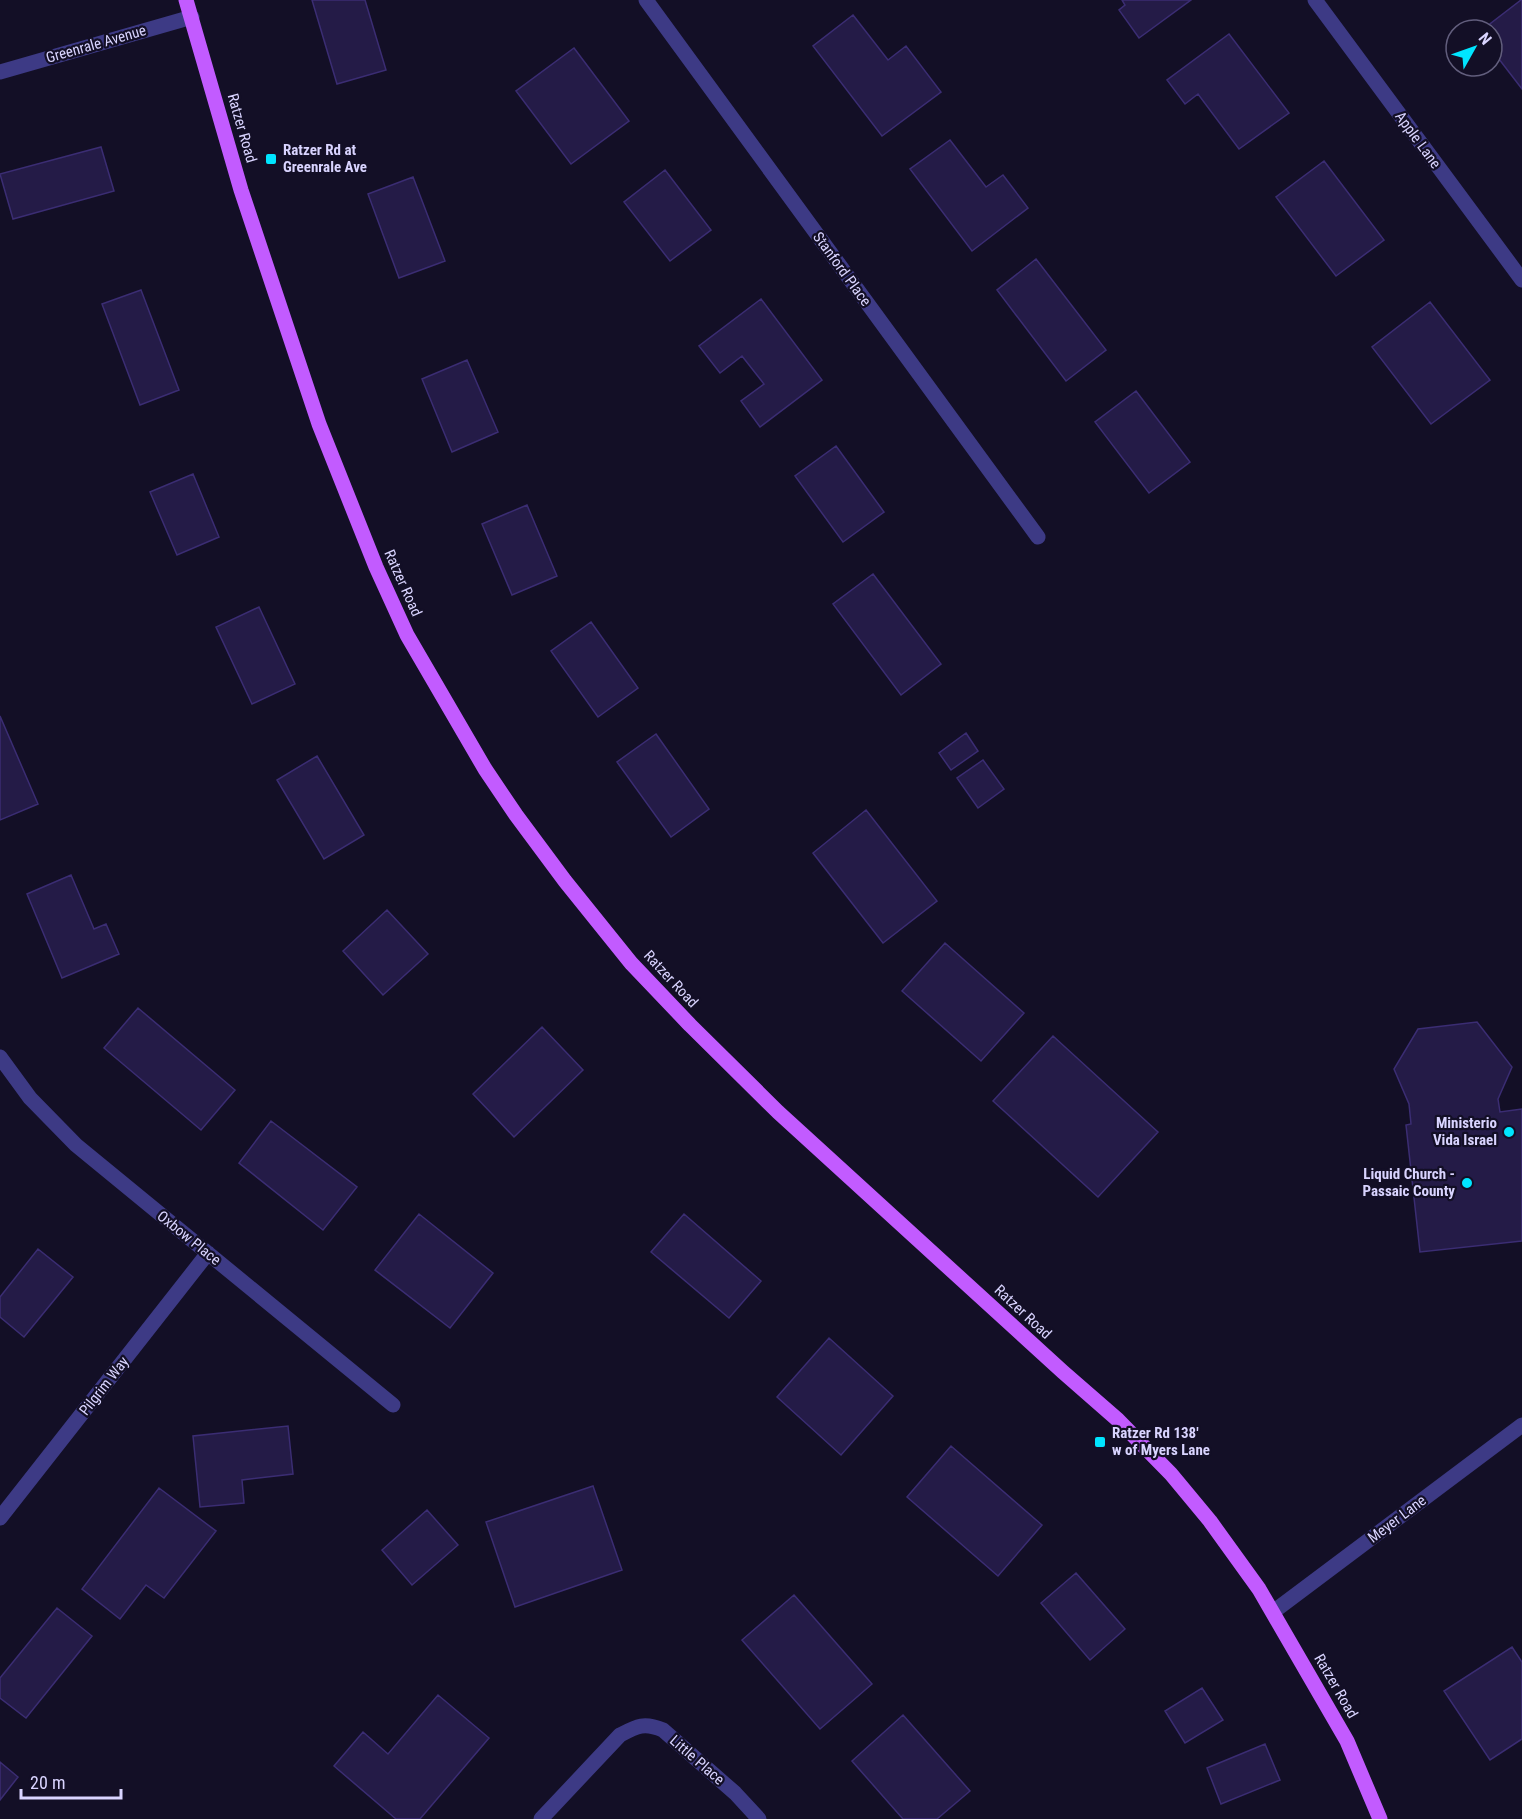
<svg xmlns="http://www.w3.org/2000/svg" width="1522" height="1819" font-family="'Roboto Condensed',sans-serif">
	<style>
		.building { fill: #241b47; stroke: #3b2d73; stroke-width: 1.5 }
		.lines { fill: none; stroke-linecap: round; stroke-linejoin: round }
		.minor { stroke: #3d3a85; stroke-width: 15 }
		.tertiary { stroke: #3d3a85; stroke-width: 15 }
		.primary { stroke: #c25bff; stroke-width: 15 }
		.poi-dot { fill: #00e5ff; stroke: #130f26; stroke-width: 2 }
		.labels { text-anchor: middle; stroke-width: 4.5; stroke-linejoin: round; paint-order: stroke }
		.street-label { font-size: 15px; fill: #d9d4ff; stroke: #130f26 }
		.poi-label { font-size: 15px; font-weight: bold; fill: #d9d4ff; stroke: #130f26; text-anchor: start }
	</style>
	<rect width="100%" height="100%" fill="#130f26"/>
	<!-- building -->
	<path class="building" d="M312 0H365L386 70 337 84Z
		M1122 0H1191L1139 38 1119 10 1125 5Z
		M1521 0H1522V89L1492 50V30H1482Z
		M853 15 888 60 906 46 941 92 882 136 813 46Z
		M1229 34 1289 113 1239 149 1198 94 1185 104 1167 80Z
		M574 48 629 121 571 164 516 91Z
		M950 140 986 187 1003 175 1028 208 972 251 910 169Z
		M101 147 114 191 13 219 0 174Z
		M1324 161 1384 240 1336 276 1276 197Z
		M665 170 711 230 670 261 624 202Z
		M413 177 445 261 399 278 368 194Z
		M1036 259 1106 350 1066 381 997 290Z
		M141 290 179 390 140 405 102 304Z
		M761 299 822 380 760 427 741 401 764 384 742 356 720 373 699 346Z
		M1430 302 1490 380 1431 424 1372 347Z
		M467 360 498 432 452 452 422 379Z
		M1136 391 1190 462 1149 493 1095 422Z
		M836 446 884 512 843 542 795 476Z
		M193 474 219 537 177 555 150 492Z
		M527 505 557 576 512 595 482 524Z
		M873 574 941 664 901 695 833 604Z
		M259 607 295 684 252 704 216 627Z
		M591 622 638 688 598 717 551 651Z
		M0 716 38 804 0 820Z
		M966 733 978 751 951 770 939 753Z
		M656 734 709 809 671 837 617 762Z
		M317 756 364 835 324 859 277 780Z
		M983 760 1004 789 978 808 957 778Z
		M866 810 937 901 883 943 813 853Z
		M71 875 94 929 106 924 119 954 62 978 27 894Z
		M387 910 428 954 383 995 343 951Z
		M945 943 1024 1013 981 1061 902 991Z
		M138 1008 235 1090 201 1130 104 1048Z
		M1477 1022 1512 1067 1498 1099 1500 1112 1522 1109V1241L1420 1252 1406 1125 1411 1124 1409 1104 1394 1069 1418 1029Z
		M542 1027 583 1070 514 1137 473 1094Z
		M1053 1036 1158 1132 1098 1197 993 1101Z
		M271 1121 357 1187 323 1230 239 1163Z
		M419 1214 493 1273 450 1328 375 1270Z
		M684 1214 761 1281 729 1318 651 1252Z
		M38 1249 73 1277 24 1337 0 1317V1297Z
		M829 1338 893 1396 841 1455 777 1397Z
		M288 1426 293 1474 242 1480 244 1503 200 1507 193 1436Z
		M951 1446 1042 1525 998 1576 907 1497Z
		M593 1486 622 1570 515 1607 486 1522Z
		M159 1488 216 1531 164 1598 146 1585 120 1619 82 1589Z
		M427 1510 458 1545 412 1585 382 1550Z
		M1076 1573 1125 1629 1090 1660 1041 1603Z
		M794 1595 872 1684 820 1729 742 1640Z
		M57 1608 92 1636 26 1718 0 1698V1678Z
		M1512 1647 1522 1662V1739L1490 1760 1444 1691Z
		M1202 1688 1223 1720 1185 1743 1165 1711Z
		M438 1695 489 1738 420 1819H396L334 1766 363 1732 388 1754Z
		M903 1715 970 1791 937 1819H903L852 1761Z
		M1265 1744 1280 1780 1221 1804 1207 1768Z
		M0 1762 18 1777 0 1800Z"/>
	<g class="lines">
		<!-- minor -->
		<path class="minor" d="M646 0 1038 537
			M1315 0 1522 280
			M0 1057 30 1098 76 1145 393 1405
			M0 1518 208 1253
			M1273 1612 1522 1425
			M541 1819 620 1735C637 1726 644 1722 663 1730L735 1793 759 1819"/>
		<!-- tertiary -->
		<path class="tertiary" d="M0 72 192 17"/>
		<!-- primary -->
		<path class="primary" d="M186 0 241 190 319 424 376 567 407 635 485 769 516 815 565 881 631 963 690 1025 778 1112 1063 1372 1118 1420 1171 1474 1210 1521 1259 1589 1347 1741 1380 1819"/>
	</g>
	<!-- markers -->
	<g class="poi-dot">
		<rect x="265" y="153" width="12" height="12" rx="3"/>
		<circle cx="1509" cy="1132" r="6"/>
		<circle cx="1467" cy="1183" r="6"/>
		<rect x="1094" y="1436" width="12" height="12" rx="3"/>
	</g>
	<g class="labels">
		<!-- street labels -->
		<g class="street-label">
			<text transform="translate(96 44) rotate(-16)" y="5">Greenrale Avenue</text>
			<text transform="translate(242 128) rotate(74)" y="5">Ratzer Road</text>
			<text transform="translate(1418 140) rotate(54)" y="5">Apple Lane</text>
			<text transform="translate(842 269) rotate(54)" y="5">Stanford Place</text>
			<text transform="translate(403 583) rotate(66)" y="5">Ratzer Road</text>
			<text transform="translate(671 979) rotate(47)" y="5">Ratzer Road</text>
			<text transform="translate(189 1238) rotate(39)" y="5">Oxbow Place</text>
			<text transform="translate(1023 1312) rotate(43)" y="5">Ratzer Road</text>
			<text transform="translate(104 1386) rotate(-52)" y="5">Pilgrim Way</text>
			<text transform="translate(1397 1519) rotate(-37)" y="5">Meyer Lane</text>
			<text transform="translate(1336 1686) rotate(60)" y="5">Ratzer Road</text>
			<text transform="translate(697 1760) rotate(41)" y="5">Little Place</text>
		</g>
		<!-- poi labels -->
		<g class="poi-label">
			<text x="283" y="155">Ratzer Rd at<tspan x="283" dy="17">Greenrale Ave</tspan></text>
			<text x="1497" y="1128" text-anchor="end">Ministerio<tspan x="1497" dy="17">Vida Israel</tspan></text>
			<text x="1455" y="1179" text-anchor="end">Liquid Church -<tspan x="1455" dy="17">Passaic County</tspan></text>
			<text x="1112" y="1438">Ratzer Rd 138'<tspan x="1112" dy="17">w of Myers Lane</tspan></text>
		</g>
	</g>
	<!-- north arrow -->
	<g transform="translate(1474 48) rotate(50)"><circle r="28" fill="#130f26" stroke="#625e7d" stroke-width="1.5"/>
	<path d="M0-4.5L10 22L0 15L-10 22Z" fill="#00e5ff"/>
	<text y="-9" font-size="16" font-weight="bold" text-anchor="middle" fill="#d9d4ff">N</text>
	</g>
	<!-- scale -->
	<path d="M21 1789v9h100v-9" fill="none" stroke="#d9d4ff" stroke-width="3"/>
	<text x="30" y="1789" font-size="18" fill="#d9d4ff" stroke="#130f26" stroke-width="4.5" paint-order="stroke">20 m</text>
</svg>
